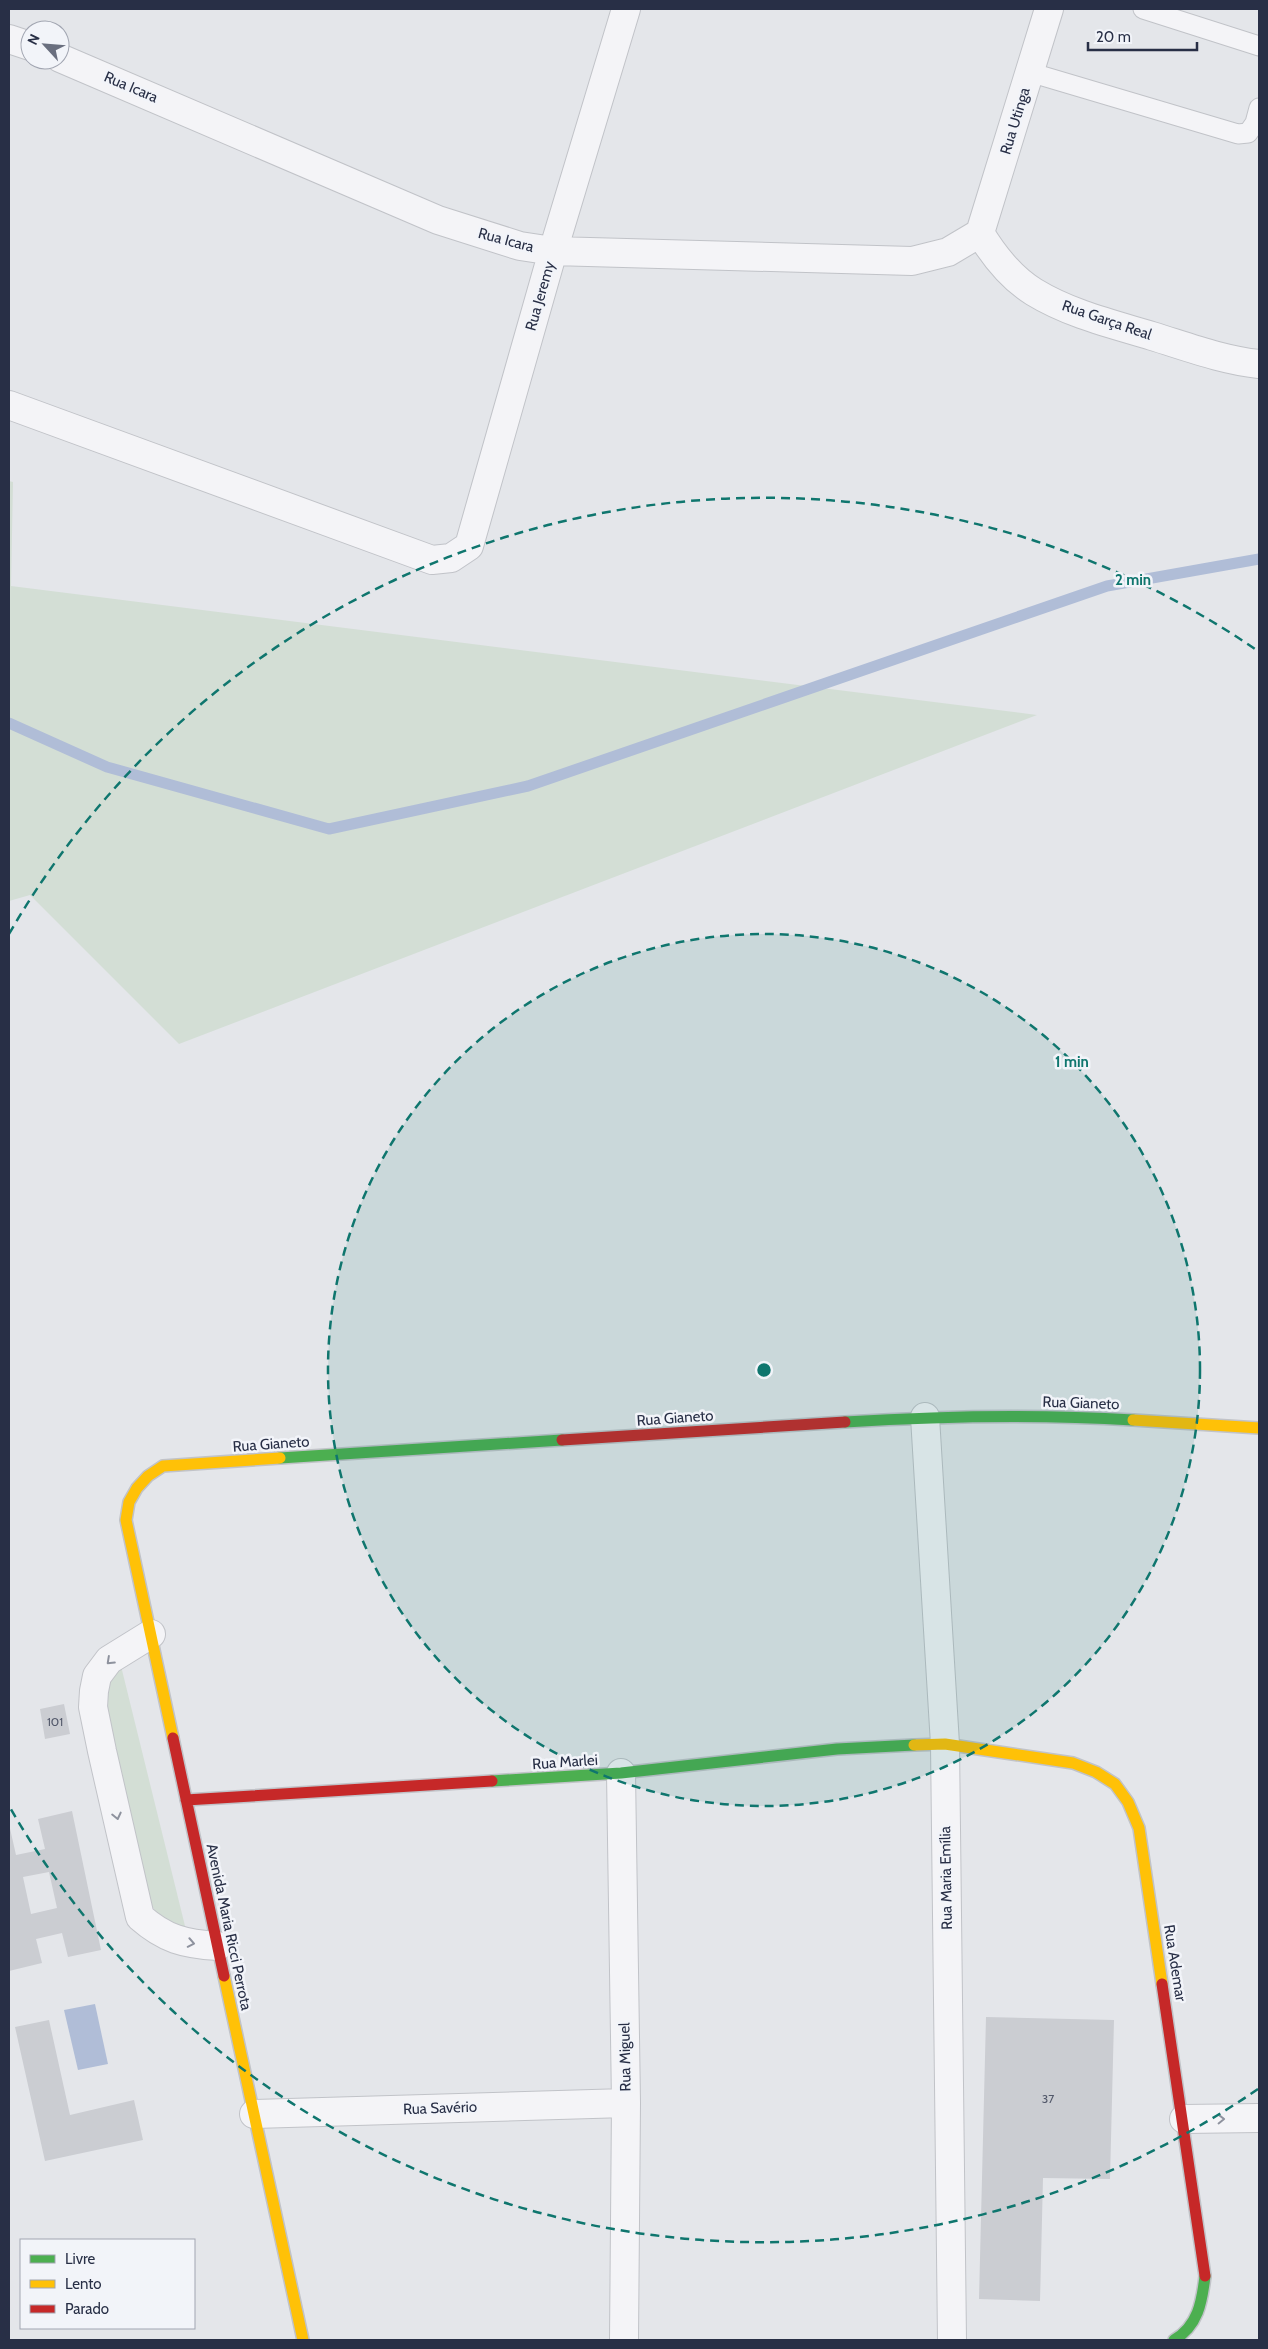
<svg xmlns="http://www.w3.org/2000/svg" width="1268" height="2349" font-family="Cabin,sans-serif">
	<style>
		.green { fill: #d3ded5 }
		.water { fill: #b0bdd7 }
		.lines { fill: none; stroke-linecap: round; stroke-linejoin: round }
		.stream { stroke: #b0bdd7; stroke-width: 11 }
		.building { fill: #cbcdd2; fill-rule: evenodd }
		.lane-casing { stroke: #c1c3c8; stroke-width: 21 }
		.street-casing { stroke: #c1c3c8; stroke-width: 30 }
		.fast-casing { stroke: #c1c3c8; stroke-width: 14 }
		.slow-casing { stroke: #c1c3c8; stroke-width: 14 }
		.jam-casing { stroke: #c1c3c8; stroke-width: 14 }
		.lane { stroke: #f4f4f7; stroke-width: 19 }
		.street { stroke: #f4f4f7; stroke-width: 28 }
		.fast { stroke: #4caf50; stroke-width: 11 }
		.slow { stroke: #ffc107; stroke-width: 11 }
		.jam { stroke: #c62828; stroke-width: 11 }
		.oneway { stroke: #8e929e }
		.ring { fill: none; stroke: #0f766e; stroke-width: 2.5; stroke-dasharray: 9 6 }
		.labels { text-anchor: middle; stroke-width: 5; stroke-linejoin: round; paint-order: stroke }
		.number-label { font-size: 12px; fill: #52586a }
		.street-label { font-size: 15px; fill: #282f46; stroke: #f2f4f9 }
		.centre { fill: #0f766e; stroke: #f2f4f9; stroke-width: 2.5 }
		.ring-label { font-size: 15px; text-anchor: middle; font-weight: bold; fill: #0f766e; stroke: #f2f4f9; stroke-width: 5; stroke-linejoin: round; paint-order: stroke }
	</style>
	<rect width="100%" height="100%" fill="#e4e6ea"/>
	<!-- green -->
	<path class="green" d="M9 481 13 482 11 586 1037 715 179 1044 30 895 9 901Z
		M121 1666 186 1930 160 1918 152 1906 102 1700 108 1682Z"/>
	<!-- water -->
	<path class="water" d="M95 2004 108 2064 78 2070 64 2010Z"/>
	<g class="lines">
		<!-- stream -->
		<path class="stream" d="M9 723 107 767 329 829 528 786 1107 586 1259 559"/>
	</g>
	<!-- building -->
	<path class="building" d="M64 1704 70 1734 45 1739 40 1709Z
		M72 1811 101 1950 68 1957 62 1933 36 1939 42 1963 9 1971V1824L16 1855 45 1849 38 1819ZM49 1872 57 1908 31 1914 23 1877Z
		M986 2017 1114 2020 1110 2179 1043 2178 1040 2301 979 2299Z
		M49 2020 70 2115 134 2100 143 2140 45 2161 15 2027Z"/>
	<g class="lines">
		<!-- lane casing -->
		<g class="lane-casing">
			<path id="lane" d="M1143 9 1259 46
				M1029 72 1238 134 1248 133 1255 123 1259 108"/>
		</g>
		<!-- street casing -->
		<g class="street-casing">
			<path id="street" d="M9 39 30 46
				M60 58 438 220 520 246 553 251 912 261 948 252 980 233
				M980 233C994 256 1011 278 1034 292 1070 314 1112 324 1152 336 1188 347 1222 360 1259 364
				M980 233 1049 9
				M9 405 432 560 451 558 469 546 553 251 626 9
				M925 1417 945 1744 952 2340
				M151 1634 109 1660 97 1676 94 1691 93 1707 102 1751 140 1917C165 1939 184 1944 218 1946
				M621 1773 626 2103 624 2340
				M254 2114 626 2103
				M1184 2119 1259 2118"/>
		</g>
		<!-- fast casing -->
		<g class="fast-casing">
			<path id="fast" d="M845 1422C941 1416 1037 1414 1133 1420
				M280 1458 562 1440
				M492 1781 621 1773 837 1749 914 1745
				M1174 2340C1198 2326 1202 2302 1205 2276"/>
		</g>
		<!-- slow casing -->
		<g class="slow-casing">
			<path id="slow" d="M1133 1420 1259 1428
				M173 1738 126 1520 129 1502 137 1488 148 1476 163 1466 280 1458
				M914 1745 945 1744 1073 1763 1096 1772 1115 1784 1128 1802 1139 1828 1162 1984
				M224 1976 303 2340"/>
		</g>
		<!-- jam casing -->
		<g class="jam-casing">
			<path id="jam" d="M562 1440 845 1422
				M173 1738 224 1976
				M186 1800 492 1781
				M1162 1984 1205 2276"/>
		</g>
		<!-- lane -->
		<use href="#lane" class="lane"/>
		<!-- street -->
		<use href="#street" class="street"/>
		<!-- fast -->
		<use href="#fast" class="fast"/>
		<!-- slow -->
		<use href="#slow" class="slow"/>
		<!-- jam -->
		<use href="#jam" class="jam"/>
	</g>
	<!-- one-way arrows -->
	<defs><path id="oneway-chevron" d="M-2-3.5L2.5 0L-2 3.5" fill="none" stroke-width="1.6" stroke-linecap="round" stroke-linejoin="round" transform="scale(1.25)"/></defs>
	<g class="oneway">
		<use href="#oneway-chevron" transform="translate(110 1661) rotate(137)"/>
		<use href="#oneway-chevron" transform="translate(117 1816) rotate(77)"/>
		<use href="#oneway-chevron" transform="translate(191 1943) rotate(11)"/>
		<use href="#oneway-chevron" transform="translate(1221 2119) rotate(-1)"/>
	</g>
	<!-- distance rings -->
	<circle cx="764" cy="1370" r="436" fill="#0f766e" fill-opacity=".12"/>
	<g class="ring">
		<circle cx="764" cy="1370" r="436"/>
		<path d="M1258 2089A872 872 0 0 1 9 1806M9 934A872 872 0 0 1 1258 651"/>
	</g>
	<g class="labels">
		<!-- number labels -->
		<g class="number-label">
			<text x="55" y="1726">101</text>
			<text x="1048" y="2103">37</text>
		</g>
		<!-- street labels -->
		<g class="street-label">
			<text transform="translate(131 87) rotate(23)" y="5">Rua Icara</text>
			<text transform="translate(1015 121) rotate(-73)" y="5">Rua Utinga</text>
			<text transform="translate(506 240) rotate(15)" y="5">Rua Icara</text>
			<text transform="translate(540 296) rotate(-74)" y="5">Rua Jeremy</text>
			<text transform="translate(1107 320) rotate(19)" y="5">Rua Garça Real</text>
			<text transform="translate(1081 1403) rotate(2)" y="5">Rua Gianeto</text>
			<text transform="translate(675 1418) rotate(-4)" y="5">Rua Gianeto</text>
			<text transform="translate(271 1444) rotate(-4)" y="5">Rua Gianeto</text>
			<text transform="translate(565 1762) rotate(-4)" y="5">Rua Marlei</text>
			<text transform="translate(946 1878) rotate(-91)" y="5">Rua Maria Emília</text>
			<text transform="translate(229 1927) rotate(78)" y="5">Avenida Maria Ricci Perrota</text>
			<text transform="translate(1175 1963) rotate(81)" y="5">Rua Ademar</text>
			<text transform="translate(625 2057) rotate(-91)" y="5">Rua Miguel</text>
			<text transform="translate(440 2108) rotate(-2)" y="5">Rua Savério</text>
		</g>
	</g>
	<circle cx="764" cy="1370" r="8" class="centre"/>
	<g class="ring-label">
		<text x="1133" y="585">2 min</text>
		<text x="1072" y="1067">1 min</text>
	</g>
	<!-- border -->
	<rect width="1268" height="2349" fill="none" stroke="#282f46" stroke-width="20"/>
	<!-- legend -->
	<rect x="20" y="2239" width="175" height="90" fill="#f2f4f9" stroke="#a1a5b1"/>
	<rect x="30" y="2255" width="25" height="8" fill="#4caf50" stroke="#a1a5b1"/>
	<text x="65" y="2264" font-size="15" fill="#282f46">Livre</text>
	<rect x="30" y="2280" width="25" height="8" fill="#ffc107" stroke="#a1a5b1"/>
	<text x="65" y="2289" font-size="15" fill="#282f46">Lento</text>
	<rect x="30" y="2305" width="25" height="8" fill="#c62828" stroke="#a1a5b1"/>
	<text x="65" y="2314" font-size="15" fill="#282f46">Parado</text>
	<!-- north arrow -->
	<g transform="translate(45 45) rotate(296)"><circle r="24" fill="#f2f4f9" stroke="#a1a5b1"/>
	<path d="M0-4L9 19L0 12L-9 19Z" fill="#6a6f7f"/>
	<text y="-8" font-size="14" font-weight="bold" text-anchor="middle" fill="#282f46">N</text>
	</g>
	<!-- scale -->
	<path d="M1088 42v8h109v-8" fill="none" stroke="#282f46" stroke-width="2.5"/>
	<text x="1096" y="42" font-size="15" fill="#282f46" stroke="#f2f4f9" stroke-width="4" paint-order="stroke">20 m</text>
</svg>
